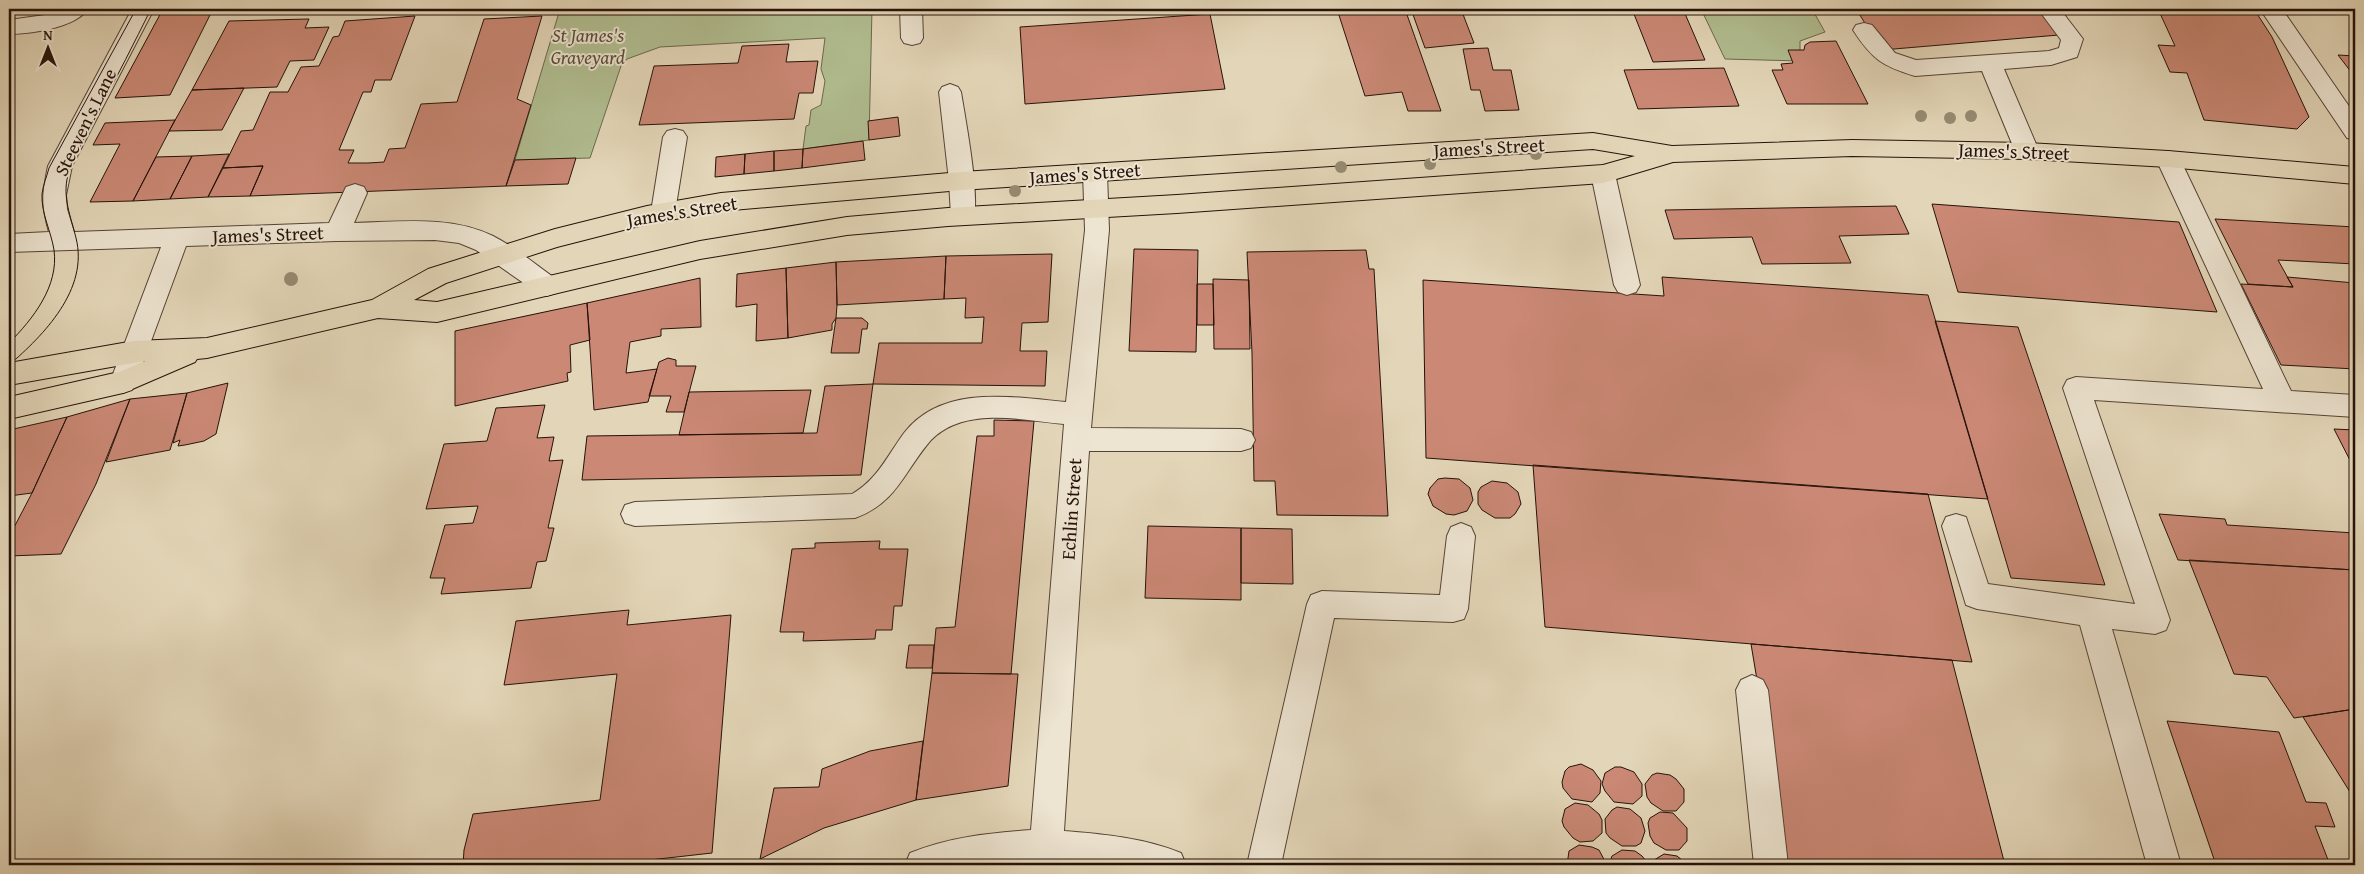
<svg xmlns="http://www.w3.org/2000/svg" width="2364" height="874" font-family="'Gentium Book Plus',serif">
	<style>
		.green { fill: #b1be91; stroke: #6c684d }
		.building { fill: #ca8875; stroke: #261209 }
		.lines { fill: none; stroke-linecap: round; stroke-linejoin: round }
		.minor-casing { stroke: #554335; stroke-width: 2 }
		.major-casing { stroke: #261209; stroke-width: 2 }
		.minor { fill: #ede4d1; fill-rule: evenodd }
		.major { fill: #e3d6b8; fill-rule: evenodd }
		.tram { stroke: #261209; stroke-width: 1 }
		.tree { fill: #968b72 }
		.labels { text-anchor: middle; stroke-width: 4; stroke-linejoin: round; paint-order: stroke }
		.park-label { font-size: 19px; font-style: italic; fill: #574e39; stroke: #ede4d1 }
		.street-label { font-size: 19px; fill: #261209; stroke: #ede4d1 }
	</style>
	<rect width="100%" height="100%" fill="#e3d6b8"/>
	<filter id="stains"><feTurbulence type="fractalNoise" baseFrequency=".004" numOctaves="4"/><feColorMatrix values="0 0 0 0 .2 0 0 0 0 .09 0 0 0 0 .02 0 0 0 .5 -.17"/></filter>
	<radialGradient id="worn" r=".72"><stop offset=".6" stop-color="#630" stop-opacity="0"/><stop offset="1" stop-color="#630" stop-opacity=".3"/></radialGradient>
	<!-- green -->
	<path class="green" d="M560 9H872L869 140 803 149 806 126 809 125 811 110 821 105 825 81 821 69 825 38 660 47 627 59 621 66 590 158 515 160Z
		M1701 9H1812L1825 32 1800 41V61L1725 59Z"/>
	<!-- building -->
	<path class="building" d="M163 9H213L170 95 115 98Z
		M350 9H411L349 11Z
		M1337 9H1405L1441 111H1408L1402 92 1365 96Z
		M1411 9H1461L1474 43 1425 48Z
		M1632 9H1683L1705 60 1653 62Z
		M1856 9H2039L2059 35 1882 50Z
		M2158 9H2254L2272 37 2309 117 2297 129 2204 120 2187 73 2170 72 2158 45 2175 46Z
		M1210 14 1225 89 1025 104 1020 27Z
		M415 16 391 80H375L371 92H363L339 150H354L348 163H368L384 162 389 149 405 148 421 104 457 102 484 19 542 16 517 99 531 105 506 186 250 196 263 166 223 168 241 131 253 130 270 92H288L301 67 319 66 333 37 339 36 345 21Z
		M309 19 305 28 329 27 314 60 290 61 277 87 192 90 229 21Z
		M1836 41 1868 104H1787L1772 70H1783L1781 64 1793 63 1788 50H1804L1805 45 1810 42Z
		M789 44 786 62 818 61 813 93H799L794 119 639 125 654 66 738 63 742 46Z
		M1488 48 1493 70H1511L1519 110 1485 111 1480 90H1471L1463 49Z
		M2338 55 2355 56V77Z
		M1724 68 1739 106 1638 109 1624 70Z
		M244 88 222 130 169 131 192 90Z
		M898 117 900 136 869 140 868 121Z
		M175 120 133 201 90 202 120 144 93 145 105 123Z
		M863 141 865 160 802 168 803 149Z
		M803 149 802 168 774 171V151Z
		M774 151V171L744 174 745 154Z
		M229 154 208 197 170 199 192 156Z
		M745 154 744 174 715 177 716 157Z
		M192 156 170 199 133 201 156 157Z
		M576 158 568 184 506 186 515 160Z
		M263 166 250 196 208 197 223 168Z
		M1932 204 2179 222 2217 312 1958 292Z
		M1896 206 1909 234 1839 236 1851 263 1762 264 1752 237 1674 239 1665 210Z
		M2215 219 2355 227V264L2278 260 2293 287 2248 284Z
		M1134 249 1198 250 1196 352 1129 351Z
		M1366 250 1369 269H1374L1388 516 1277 515 1275 481H1254L1252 353 1247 252Z
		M1052 254 1048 322 1022 323 1020 351H1047L1045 386 873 384 879 343H982L984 317 965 318 966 298 944 299 946 256Z
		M946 256 944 299 837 305 836 262Z
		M836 262 837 305 836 318 832 324V330L788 338 786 268Z
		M786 268 788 338 756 341 757 304 736 307 737 274Z
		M1662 277 1928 295 1988 499 1426 458 1423 280 1664 296Z
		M2287 277 2355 283V369L2281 365 2241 284 2293 287Z
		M700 278 701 327 661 329V336L630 342 626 373 657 369 648 402 594 410 587 303Z
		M1213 279 1249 280 1250 349H1214Z
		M1197 284H1213L1214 325H1197Z
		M587 303 590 340 570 345 571 372 567 373 568 381 455 406V331Z
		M836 318H862L868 323 867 329H862L859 353H831Z
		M1935 321 2018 327 2105 585 2011 578Z
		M668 358 676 360V366H696L684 412H666L671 396H649L659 362Z
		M228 383 216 434 204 441 185 445 178 446 180 440 173 443 187 393Z
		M873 384 861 475 582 480 587 436 817 433 825 386Z
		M811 390 803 433 679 435 689 392Z
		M187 393 170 450 106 462 130 399Z
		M130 399 96 484 61 554 9 556V537L32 493 67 417Z
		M545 405 537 438 554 437 549 461 563 460 548 528H554L546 561 537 562 531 588 441 594 445 578H430L445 525 473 523 478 506 426 509 444 444 487 441 496 408Z
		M67 417 32 493 9 496V430Z
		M994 420 1034 421 1011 674 932 673 936 628 955 627 977 436H994Z
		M2334 429 2355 430V470Z
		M1533 465 1928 494 1972 662 1545 627Z
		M1445 478 1459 479 1470 488 1473 500 1467 511 1454 515 1446 514 1433 506 1428 494 1430 488 1438 479Z
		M1492 481 1507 483 1518 492 1521 504 1515 514 1510 518H1495L1482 510 1478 504V492L1481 487Z
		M2159 514 2225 519 2227 525 2355 533V570L2178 560Z
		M1148 526 1241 528V600L1145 598Z
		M1241 528 1292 529 1293 584 1241 583Z
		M880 541 879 549H908L902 606H894L892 630H876L875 639 803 641 804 632H780L792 549 815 548V543Z
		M2189 560 2355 570V709L2294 718 2267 677 2234 674Z
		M629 610 627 625 731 615 712 853 605 865H463L464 850 473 814 600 800 617 674 504 685 516 621Z
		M1751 644 1952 660 2005 865H1788Z
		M909 645H934L932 668H906Z
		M932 673 1018 674 1008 786 916 800Z
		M2355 709V800L2303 717Z
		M2167 721 2279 732 2306 802 2326 803 2335 827 2315 826 2330 865H2216Z
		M923 741 916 800 824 828 760 859 774 788 819 787 822 769 870 751Z
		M1581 764 1593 770 1601 781 1600 793 1592 802 1572 799 1563 788 1562 782 1565 771 1569 767Z
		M1615 767H1621L1634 772 1642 784V796L1633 804 1614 802 1605 791 1602 784 1605 773Z
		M1657 773 1670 775 1676 779 1684 789V802L1676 811H1663L1651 803 1647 797 1645 784 1652 775Z
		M1575 803 1588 805 1599 814 1602 820V833L1593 841 1580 842 1573 838 1564 827 1562 821 1565 809Z
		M1617 807 1630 809 1641 818 1645 831 1641 843 1636 846H1622L1610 838 1606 833 1605 819 1612 810Z
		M1660 812 1673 813 1687 828V841L1679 850H1666L1654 843 1650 836 1648 823 1650 818Z
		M1579 845 1592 847 1599 850 1607 865H1567L1569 851Z
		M1622 850 1635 851 1642 856 1649 865H1609L1612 856Z
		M1664 854 1677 856 1688 865H1652L1654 860Z"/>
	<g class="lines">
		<!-- minor casing -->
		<g class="minor-casing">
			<path id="minor" d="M63 9H88C75 28 30 34 9 34V20L45 15Z
				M132 9H154L72 166 66 195 67 209 74 232 329 223 346 187 355 184 364 187 367 193 354 223C400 222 450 215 493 236 515 247 536 265 556 279L560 286 556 293 547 296 538 293 476 250 459 243 435 240 337 241 186 246 136 382 132 390 123 393 114 390 110 382 161 247 9 252V234L49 232C41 204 42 195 48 166Z
				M900 9H922L923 38 920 43 912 45 904 43 901 38Z
				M2038 9H2060L2083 39 2077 57 2051 65 2004 69 2039 151 2035 157 2027 159 2019 157 2015 151 1982 71 1915 76C1882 66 1872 59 1853 30L1856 25 1864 23 1872 25 1895 53 1916 60 2049 51 2059 48 2061 40Z
				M2260 9H2282L2355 115V140L2347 138Z
				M950 84 958 87 961 92C965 117 982 205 972 222L963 225 954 222 951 216 949 181 939 92 942 87Z
				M675 129 683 131 687 137 675 212 672 218 663 221 654 218 651 212 663 137 667 131Z
				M2168 151 2176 153 2180 159 2291 391 2355 395V417L2094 400 2170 620 2166 630 2155 634 2112 629 2181 865H2147L2080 625 1977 609 1966 605 1942 526 1946 517 1956 514 1966 517 1988 584 2135 604 2063 388 2067 380 2076 377 2263 389 2156 159 2160 153Z
				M1095 164 1103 167 1107 173 1109 230 1091 428 1241 429 1251 432 1255 440 1251 448 1241 451H1089L1064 831C1102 834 1145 838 1181 853L1186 865H1076L1046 863 1004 865H905L910 853C949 837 989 833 1031 830L1064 424C1021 420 965 406 931 440 904 471 897 503 855 518L635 526 625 523 621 514 625 505 635 502 852 494C877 480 888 455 904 433 942 384 1012 397 1066 402L1085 230 1083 173 1087 167Z
				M1603 165 1611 168 1615 174 1640 285 1636 292 1627 295 1618 292 1614 285 1591 174 1595 168Z
				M1461 523 1471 527 1475 536 1468 609 1464 619 1453 622 1334 618 1281 865H1247L1307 604 1311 595 1322 591 1440 595 1447 536 1451 527Z
				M1752 675 1763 680 1768 690 1788 865H1754L1736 690 1741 680Z"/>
		</g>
		<!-- major casing -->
		<g class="major-casing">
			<path id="major" d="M1593 133 1672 146 1852 140 2027 143 2168 151 2355 167V184L2168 167 2027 159 1852 156 1673 162 1603 183 1177 213 948 226 847 235 700 259 437 322 378 318 207 358 197 359 195 362 123 393 9 419V397L119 372 145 361 9 385V363L134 341 207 338 372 300 428 269 555 229 647 206 721 193 961 172ZM1593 149 1635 156 1603 165 1177 195 948 208 847 217 700 241 437 302 414 300 446 283 557 247 647 224 721 211 961 190Z"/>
		</g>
		<!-- minor -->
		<use href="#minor" class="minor"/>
		<!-- major -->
		<use href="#major" class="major"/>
		<!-- tram -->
		<path class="tram" d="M9 343C33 319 59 286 54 250 51 231 41 213 42 194 43 185 47 176 49 168L136 9
			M9 365C44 335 89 289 76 238 71 217 62 197 68 175 75 152 89 131 99 110 117 77 134 43 151 9"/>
	</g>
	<!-- trees -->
	<g class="tree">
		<circle cx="1921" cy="116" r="6"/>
		<circle cx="1971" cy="116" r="6"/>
		<circle cx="1950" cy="118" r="6"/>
		<circle cx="1536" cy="154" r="6"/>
		<circle cx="1430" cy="164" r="6"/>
		<circle cx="1341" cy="167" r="6"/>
		<circle cx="1015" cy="191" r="6"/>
		<circle cx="291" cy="279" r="7"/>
	</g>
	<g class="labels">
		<!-- park labels -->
		<g class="park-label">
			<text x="588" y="42">St James's<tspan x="588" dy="22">Graveyard</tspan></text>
		</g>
		<!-- street labels -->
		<g class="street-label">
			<text transform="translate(85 122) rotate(-64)" y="7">Steeven's Lane</text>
			<text transform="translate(1489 147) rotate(-3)" y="7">James's Street</text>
			<text transform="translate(2014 151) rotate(2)" y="7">James's Street</text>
			<text transform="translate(1085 173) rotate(-4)" y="7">James's Street</text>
			<text transform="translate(682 211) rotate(-9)" y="7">James's Street</text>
			<text transform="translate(268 234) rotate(-2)" y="7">James's Street</text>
			<text transform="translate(1071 509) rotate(-86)" y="7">Echlin Street</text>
		</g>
	</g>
	<!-- margin -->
	<rect width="2364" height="874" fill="none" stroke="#e3d6b8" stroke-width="30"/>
	<rect x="10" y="10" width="2344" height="854" fill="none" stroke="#261209" stroke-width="2.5"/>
	<rect x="15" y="15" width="2334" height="844" fill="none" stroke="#261209"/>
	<!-- north arrow -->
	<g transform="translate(48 48)" stroke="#ede4d1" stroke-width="4" paint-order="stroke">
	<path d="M0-4L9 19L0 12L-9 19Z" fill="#261209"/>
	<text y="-8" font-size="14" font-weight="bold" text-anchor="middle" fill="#261209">N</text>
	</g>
	<rect width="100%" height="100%" filter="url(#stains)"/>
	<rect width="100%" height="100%" fill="url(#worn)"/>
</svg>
